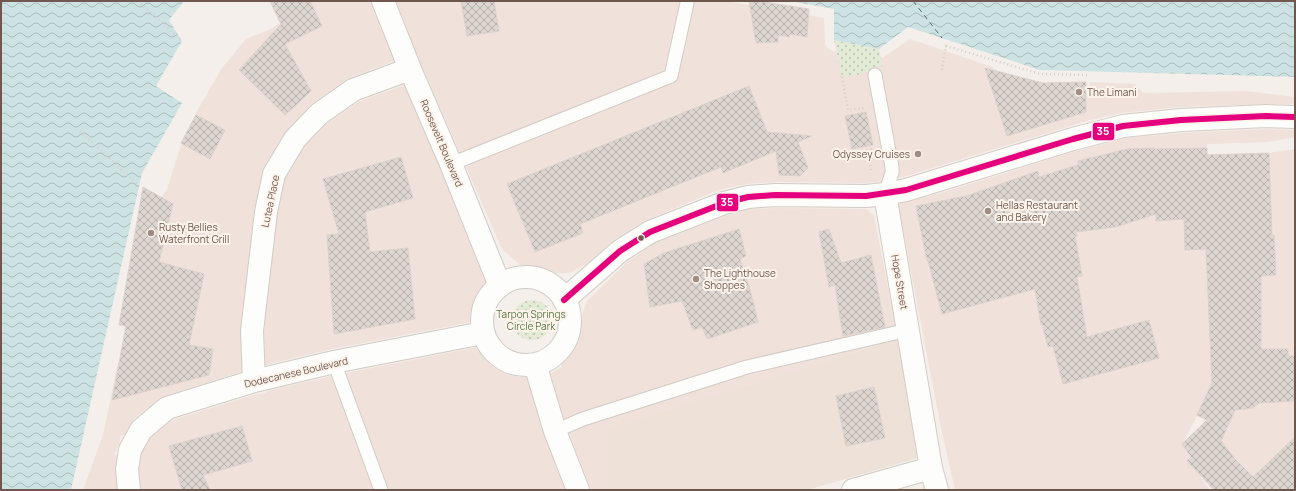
<svg xmlns="http://www.w3.org/2000/svg" width="1296" height="491" font-family="Manrope,sans-serif">
	<style>
		.residential { fill: #ede1d8 }
		.commercial { fill: #f1e1db; fill-rule: evenodd }
		.grass { fill: url(#grass-dots) }
		.water { fill: url(#water-waves) }
		.lines { fill: none; stroke-linecap: round; stroke-linejoin: round }
		.ferry { stroke: #477479; stroke-width: 1; stroke-dasharray: 5 4; stroke-linecap: butt }
		.building { fill: url(#building-cross-hatch); stroke: #dcd2cd }
		.lane-casing { stroke: #d1cbc5; stroke-width: 15 }
		.street-casing { stroke: #d1cbc5; stroke-width: 24 }
		.secondary-casing { stroke: #d4ccc6; stroke-width: 24 }
		.path { stroke: #d5cfcb; stroke-width: 2.5; stroke-dasharray: 1 3; stroke-linecap: butt }
		.lane { stroke: #fdfdfc; stroke-width: 13 }
		.street { stroke: #fdfdfc; stroke-width: 22 }
		.secondary { stroke: #fdfdfc; stroke-width: 22 }
		.bus-1-casing { stroke: #fcf4eb; stroke-width: 9 }
		.bus-1 { stroke: #e5007d; stroke-width: 6 }
		.poi-dot { fill: #9e8c85; stroke: #fcf4eb; stroke-width: 1.5 }
		.bus-dot { fill: #6f574e; stroke: #fcf4eb; stroke-width: 1.5 }
		.labels { text-anchor: middle; stroke-width: 4; stroke-linejoin: round; paint-order: stroke }
		.poi-label { font-size: 10px; fill: #6f574e; stroke: #fcf4eb; text-anchor: start }
		.street-label { font-size: 10px; fill: #6f574e; stroke: #fcf4eb }
		.park-label { font-size: 10px; fill: #5b794a; stroke: #fcf4eb }
		.line-badge { stroke: #fcf4eb; stroke-width: 1.5 }
		.badge-label { font-size: 11px; text-anchor: middle; font-weight: bold; fill: #fff }
	</style>
	<defs>
		<pattern id="grass-dots" width="8" height="8" patternUnits="userSpaceOnUse"><rect width="8" height="8" fill="#e3ead6"/><path d="M2 2h.1M6 6h.1" fill="none" stroke="#bcc0b0" stroke-width="1.8" stroke-linecap="round"/></pattern>
		<pattern id="water-waves" width="16" height="10" patternUnits="userSpaceOnUse"><rect width="16" height="10" fill="#cde3e3"/><path d="M0 5q4-4 8 0t8 0" fill="none" stroke="#abbbba"/></pattern>
		<pattern id="building-cross-hatch" width="8" height="8" patternUnits="userSpaceOnUse"><rect width="8" height="8" fill="#ddd5d0"/><path d="M0 0l8 8M0 8l8-8" fill="none" stroke="#b7b0ab"/></pattern>
	</defs>
	<rect width="100%" height="100%" fill="#f4efea"/>
	<!-- residential -->
	<path class="residential" d="M898 339 918 458 807 490H608L607 428Z"/>
	<!-- commercial -->
	<path class="commercial" d="M277 1H370L394 61 350 78 313 103 286 132 264 167 254 210 241 329 243 371 160 398 134 419 125 435H121L119 445 114 454 117 456 115 471 118 490H83L103 435 117 368 125 343 126 294 144 225 167 189 179 151 197 111 222 68 246 39 269 30 286 19Z
		M396 1H725L824 18 825 44 828 49 833 51 881 59 910 39 993 67 1011 130 1086 106 1090 82 1135 84 1143 93 1247 91 1295 97V104H1266L1181 107 1121 113 1090 120 903 177 884 181 866 183 776 182 746 184 719 190 644 221 614 240 588 263 569 273H554L524 268 502 249 421 64 417 53H416Z
		M404 85 441 170 486 283 481 288 474 300 471 322 332 349 265 365 264 332 277 214 284 180 304 147 326 124 358 102Z
		M1266 129 1295 130V137L1268 142 1207 144V155L1269 153 1295 149V490H1214L1194 468 1210 490H955L940 423 898 204 941 193 1076 151 1125 138 1182 133ZM1197 416 1204 419 1202 425 1183 443Z
		M776 208 866 209 874 215 898 339 608 428V490H591L566 426 550 373 562 367 561 364 568 358 577 343 583 312 587 301 627 262 655 243 725 216 750 209Z
		M477 347 481 354 492 366 506 374 519 377H527L545 436 566 490H142L141 487 138 470 141 455 149 439 172 420 256 394 266 393 267 391 336 375Z"/>
	<!-- grass -->
	<path class="grass" d="M834 40 879 49 883 65 877 67 863 74 842 77Z
		M512 320a20 20 0 1 1 40 0a20 20 0 1 1-40 0Z"/>
	<!-- water -->
	<path class="water" d="M1 1H184L169 20 182 41 156 86 182 103 142 173 71 490H1Z
		M790 1H1295V77L1040 70 908 27 879 49 834 40V9Z"/>
	<g class="lines">
		<!-- ferry -->
		<path class="ferry" d="M913 1 942 38"/>
	</g>
	<!-- building -->
	<path class="building" d="M270 1H310L322 26 285 44 311 91 285 115 239 70 281 24Z
		M461 1H494L499 31 467 36Z
		M749 1H758L809 9 807 37 790 34 789 37 778 35V42L756 43Z
		M985 68 1043 83 1086 82V112L1007 136Z
		M749 86 767 132 812 136 798 142 808 168 800 176 779 175 776 151 723 173 721 167 580 224 583 233 535 252 507 184Z
		M866 112 873 145 852 149 845 116Z
		M196 115 225 130 210 159 181 143Z
		M1154 148V149L1207 148V155L1269 153 1272 235H1274L1276 275 1261 276V349H1288V356H1295V401L1259 403 1253 408 1235 410 1221 441 1235 459 1253 477 1295 437V490H1214L1187 461 1191 457 1182 444 1207 420 1197 415 1212 383 1206 249 1185 250 1184 219 1156 221V214L1115 227 1076 232 1077 236H1075L1082 276 1077 277 1087 337 1149 320 1159 358 1063 384 1053 346 1048 347 1042 324 1041 325 1035 289 942 314 928 261H927L916 206 966 196 1038 171 1039 177 1078 165V161L1127 149Z
		M401 157 413 198 365 212 370 252 408 248 415 319 334 334 327 235 339 234 323 179Z
		M143 187 173 204 159 262 204 274 189 345 213 349 209 375 112 400 126 326 119 325Z
		M739 229 746 256 740 259 751 293 758 322 707 339 702 327 693 330 682 301 650 307 644 264 664 253Z
		M829 229 841 263 871 255 885 327 843 336 835 285 829 287 819 232Z
		M874 387 885 438 846 446 836 396Z
		M242 426 252 461 203 475 210 490H182L169 446Z"/>
	<g class="lines">
		<!-- lane casing -->
		<g class="lane-casing">
			<path id="lane" d="M875 75 892 167V173L885 194
				M451 164 671 76 687 3
				M334 362 381 490
				M555 431 583 419 747 367 908 330"/>
		</g>
		<!-- street casing -->
		<g class="street-casing">
			<path id="street" d="M383 1 410 69 451 164 500 286
				M482 321a44 44 0 1 1 88 0a44 44 0 1 1-88 0Z
				M564 300 620 251 650 232 724 203 748 197 775 195 866 196 885 194
				M535 364 555 431 578 490
				M254 381 252 331 266 212 274 174 295 139 319 114 353 90 410 69
				M129 490 127 469 130 450 141 430 167 408 254 381 334 362 483 333
				M853 490 931 468"/>
		</g>
		<!-- secondary casing -->
		<g class="secondary-casing">
			<path id="secondary" d="M937 490 931 468 885 194 906 190 1073 139 1123 126 1181 120 1266 116 1295 117"/>
		</g>
		<!-- path -->
		<path class="path" d="M138 1 182 41
			M946 46 1040 74 1089 75
			M942 70 946 46H943
			M842 77 848 110 864 108
			M80 131 139 186
			M871 170 867 150 872 149"/>
		<!-- lane -->
		<use href="#lane" class="lane"/>
		<!-- street -->
		<use href="#street" class="street"/>
		<!-- secondary -->
		<use href="#secondary" class="secondary"/>
		<!-- bus-1 casing -->
		<g class="bus-1-casing">
			<path id="bus-1" d="M564 300 620 251 650 232 724 203 748 197 775 195 866 196 906 190 1073 139 1123 126 1181 120 1266 116 1295 117"/>
		</g>
		<!-- bus-1 -->
		<use href="#bus-1" class="bus-1"/>
	</g>
	<!-- markers -->
	<g class="poi-dot">
		<circle cx="1079" cy="92" r="4"/>
		<circle cx="918" cy="154" r="4"/>
		<circle cx="988" cy="211" r="4"/>
		<circle cx="151" cy="233" r="4"/>
		<circle cx="696" cy="279" r="4"/>
	</g>
	<circle class="bus-dot" cx="641" cy="238" r="3.5"/>
	<g class="labels">
		<!-- poi labels -->
		<g class="poi-label">
			<text x="1087" y="96">The Limani</text>
			<text x="910" y="158" text-anchor="end">Odyssey Cruises</text>
			<text x="996" y="209">Hellas Restaurant<tspan x="996" dy="12">and Bakery</tspan></text>
			<text x="159" y="231">Rusty Bellies<tspan x="159" dy="12">Waterfront Grill</tspan></text>
			<text x="704" y="277">The Lighthouse<tspan x="704" dy="12">Shoppes</tspan></text>
		</g>
		<!-- street labels -->
		<g class="street-label">
			<text transform="translate(442 143) rotate(67)" y="4">Roosevelt Boulevard</text>
			<text transform="translate(270 201) rotate(-78)" y="4">Lutea Place</text>
			<text transform="translate(900 282) rotate(80)" y="4">Hope Street</text>
			<text transform="translate(296 372) rotate(-13)" y="4">Dodecanese Boulevard</text>
		</g>
		<!-- park labels -->
		<g class="park-label">
			<text x="531" y="318">Tarpon Springs<tspan x="531" dy="12">Circle Park</tspan></text>
		</g>
	</g>
	<g class="line-badge">
		<rect x="1092" y="122" width="23" height="19" rx="4" fill="#e5007d"/>
		<rect x="716" y="193" width="23" height="19" rx="4" fill="#e5007d"/>
	</g>
	<g class="badge-label">
		<text x="1103" y="135">35</text>
		<text x="727" y="206">35</text>
	</g>
	<!-- border -->
	<rect width="1296" height="491" fill="none" stroke="#6f574e" stroke-width="4"/>
</svg>
